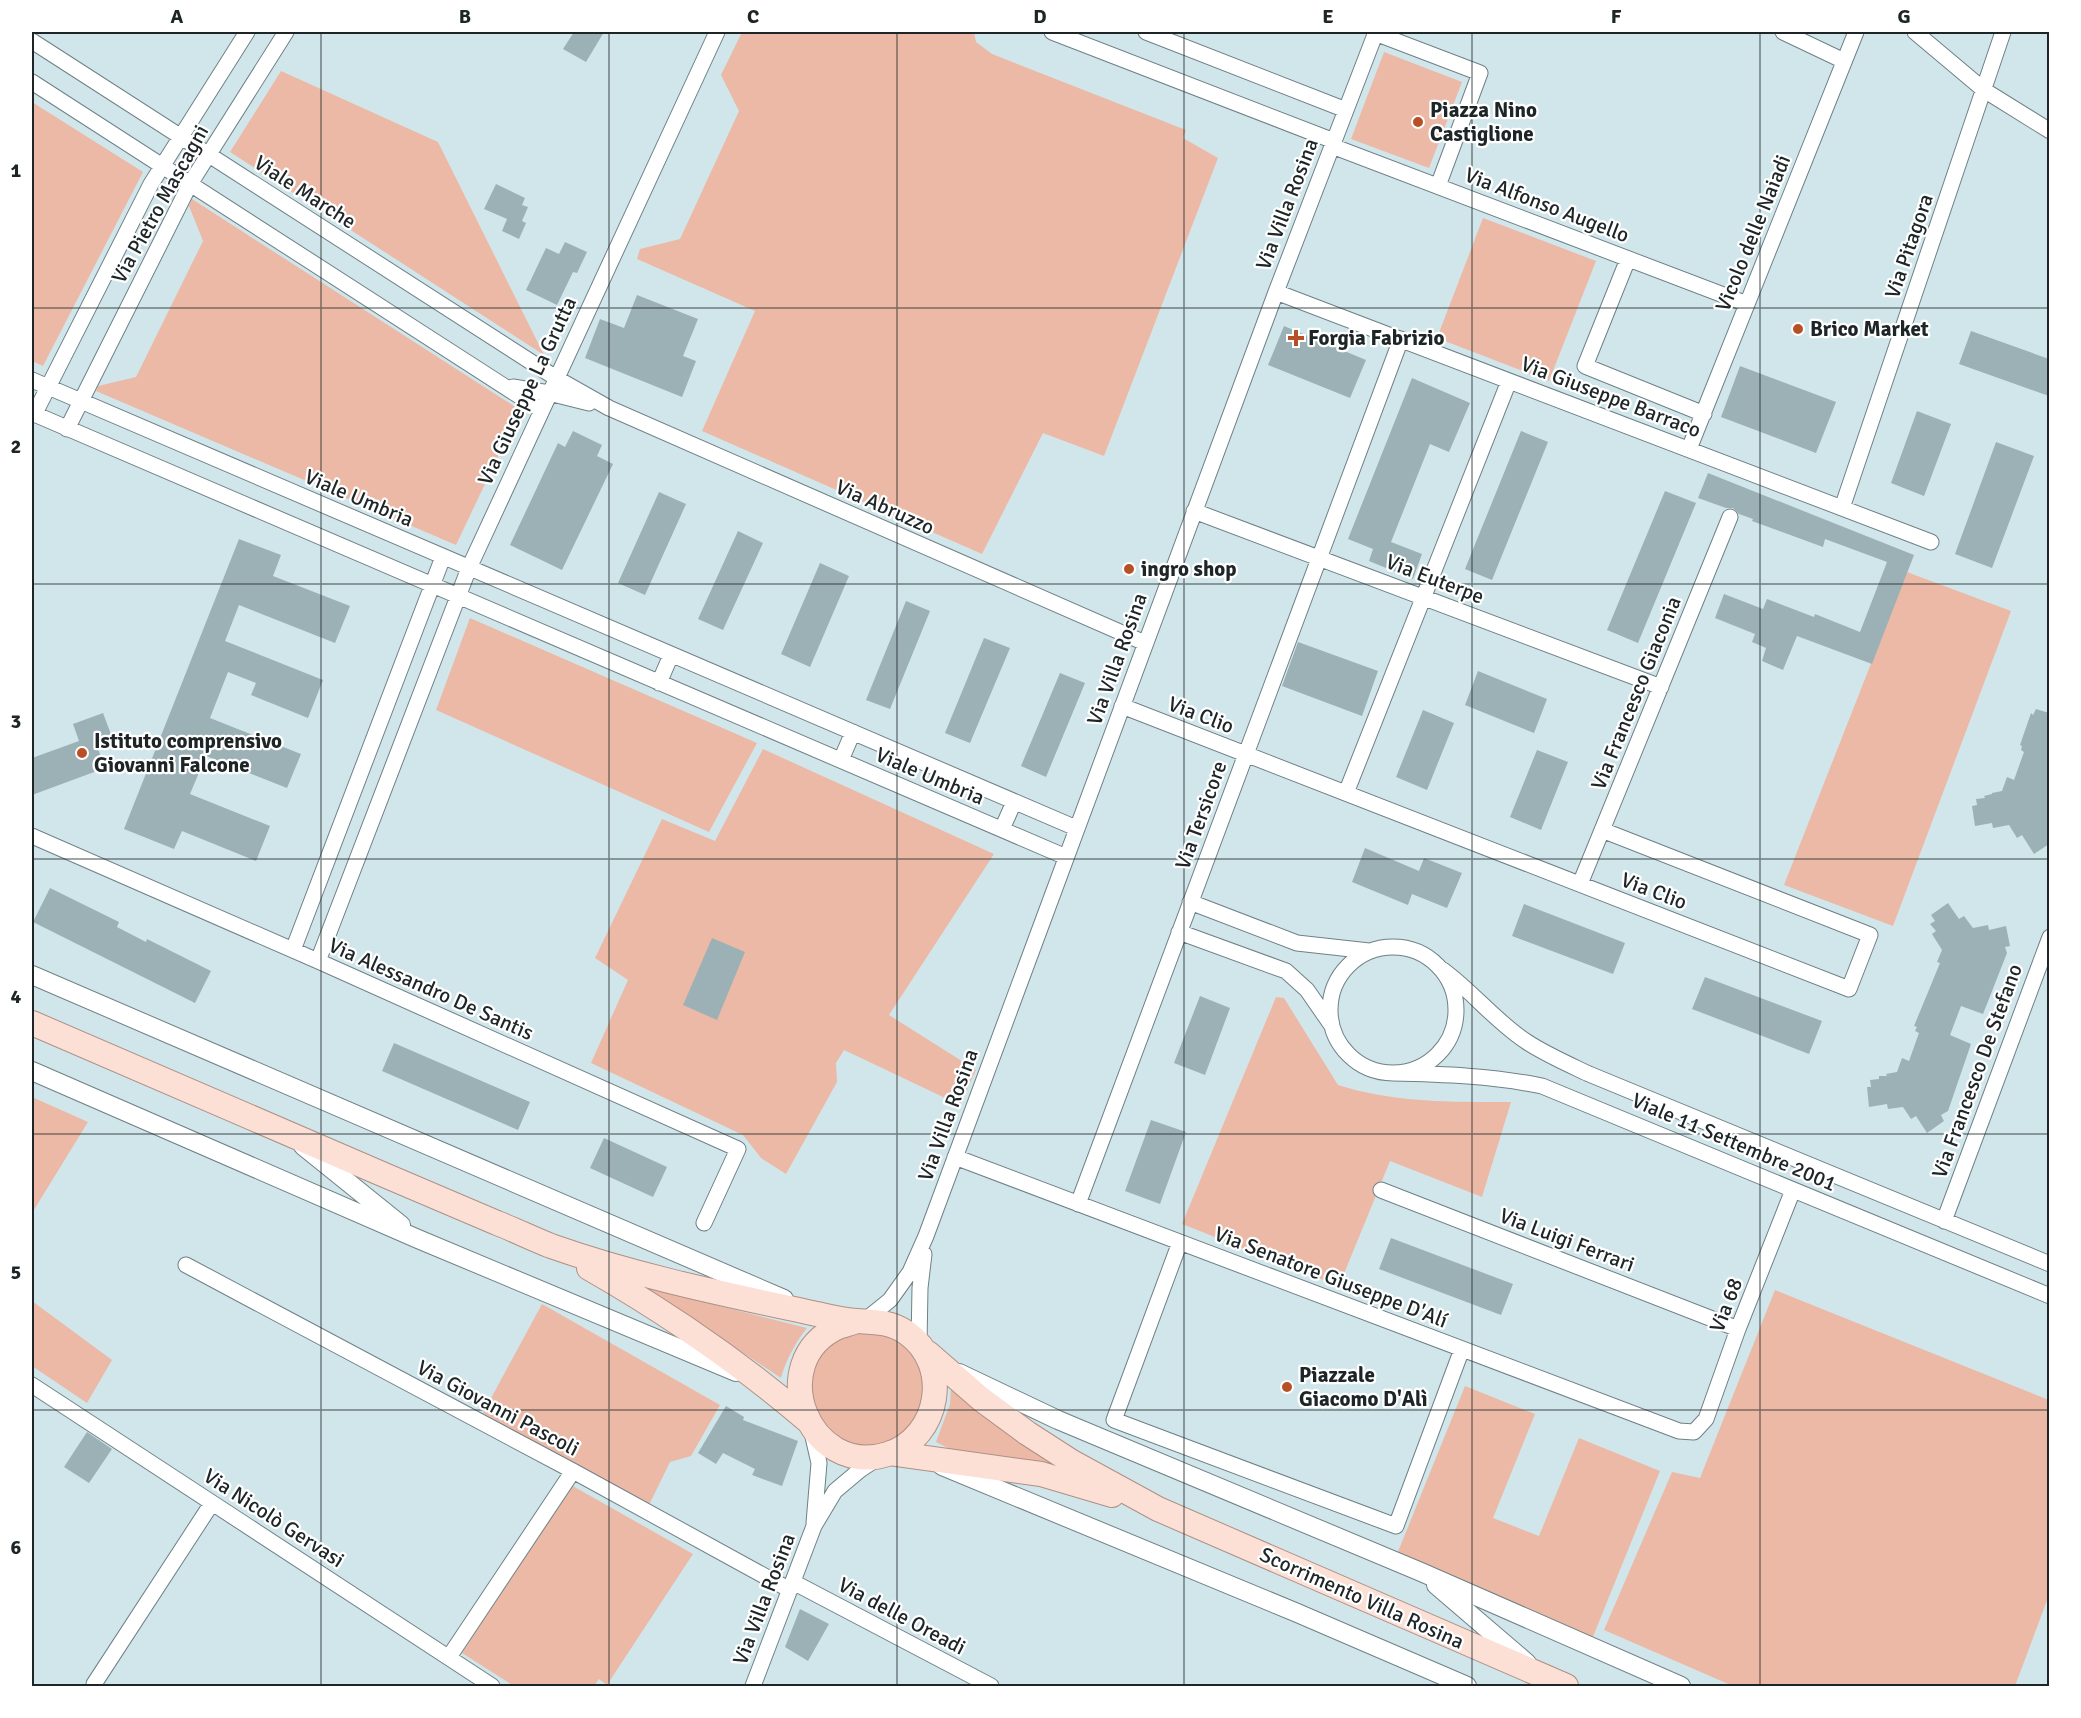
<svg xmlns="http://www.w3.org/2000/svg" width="2081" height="1718" font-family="Signika,sans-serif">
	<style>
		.green { fill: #ecb9a6 }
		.building { fill: #9cb1b6 }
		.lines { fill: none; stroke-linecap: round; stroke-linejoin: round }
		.minor-casing { stroke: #6e8186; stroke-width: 17 }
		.tertiary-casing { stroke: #6e8186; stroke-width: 20 }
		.primary-casing { stroke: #ad9086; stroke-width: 26 }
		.minor { stroke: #fff; stroke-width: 15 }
		.tertiary { stroke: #fff; stroke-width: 18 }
		.primary { stroke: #fcdfd5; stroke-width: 24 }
		.grid { fill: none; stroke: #1d2527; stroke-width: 1.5; stroke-opacity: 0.55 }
		.poi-dot { fill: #b75026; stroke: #fff; stroke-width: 2 }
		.labels { text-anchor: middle; stroke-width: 4.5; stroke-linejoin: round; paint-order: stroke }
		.poi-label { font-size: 21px; font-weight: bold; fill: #1d2527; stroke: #fff; text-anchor: start }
		.street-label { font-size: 21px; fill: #1d2527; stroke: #fff }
		.neatline { fill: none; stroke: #1d2527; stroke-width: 2 }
		.grid-label { font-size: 20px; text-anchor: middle; font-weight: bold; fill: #1d2527 }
	</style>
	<rect width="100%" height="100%" fill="#d1e6eb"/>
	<!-- green -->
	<path class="green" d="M742 32H974L976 42 992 54 1186 130 1183 138 1218 158 1104 456 1043 433 982 554 702 431 755 311 637 259 640 249 680 239 739 111 721 75Z
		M1384 52 1462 82 1429 168 1351 139Z
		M281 71 438 142 544 355 230 152Z
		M32 102 143 172 43 366 32 361Z
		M192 199 520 410 456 545 96 391 98 386 136 377 203 241 189 206Z
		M1483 218 1596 261 1549 381 1437 338Z
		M1907 572 2011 611 1893 926 1784 885Z
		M470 618 757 743 709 832 436 710Z
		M763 749 994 854 889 1015 976 1070 960 1105 844 1050 836 1063 837 1082 786 1174 761 1158 743 1135 591 1063 628 980 595 958 662 819 715 841Z
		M1276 997 1284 998 1338 1085C1395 1103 1452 1102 1511 1102L1482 1197 1390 1161 1339 1286 1182 1224Z
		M32 1097 88 1122 32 1213Z
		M644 1287 807 1328C795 1343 786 1360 781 1378Z
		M1775 1290 2049 1400V1595L2015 1686H1733L1604 1630 1672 1472 1700 1478Z
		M32 1301 112 1360 87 1403 32 1366Z
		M542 1304 720 1405 691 1456 670 1462 649 1505 483 1413Z
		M862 1331C884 1333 905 1338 917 1358 923 1367 924 1390 926 1401L904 1437 863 1449 842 1443 824 1430 809 1390 813 1369 824 1350 841 1337Z
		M1465 1386 1535 1414 1493 1518 1539 1536 1579 1438 1660 1471 1592 1639 1395 1559Z
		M951 1388 1053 1462 1051 1465 950 1449 936 1442 950 1404Z
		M571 1485 693 1554 607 1685 599 1679 594 1686H514L462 1653Z"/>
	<!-- building -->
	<path class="building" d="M574 32H604L586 62 563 49Z
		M496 184 525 198 522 205 528 207 522 221 526 223 519 239 502 231 507 219 484 209Z
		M565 242 587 252 577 273 573 272 557 305 526 290 546 248 559 254Z
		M637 295 698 319 683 356 696 361 682 397 585 358 600 319 624 328Z
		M1284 326 1366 360 1350 398 1268 365Z
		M1971 331 2049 359V396L1959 364Z
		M1740 366 1836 402 1816 453 1721 417Z
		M1412 378 1470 403 1449 452 1430 444 1391 542 1422 554 1413 579 1369 561 1373 549 1348 539Z
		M1917 411 1951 424 1924 496 1891 483Z
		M573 431 602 445 597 456 613 464 562 570 510 545 558 443 565 447Z
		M1521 431 1548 442 1492 580 1465 569Z
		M1996 442 2034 456 1992 568 1955 554Z
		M1708 473 1914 555 1872 664 1797 636 1783 670 1762 661 1766 648 1752 642 1755 634 1715 618 1724 594 1763 609 1767 599 1814 617 1815 614 1860 632 1887 562 1825 539 1823 547 1752 521 1753 519 1739 514 1733 508H1726L1698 498Z
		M1665 491 1696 503 1638 643 1607 630Z
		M659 492 686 504 645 595 618 583Z
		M738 531 763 543 723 630 698 619Z
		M239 539 281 555 273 576 350 606 335 643 239 605 225 641 323 680 308 718 251 695 256 683 228 672 210 718 301 754 287 788 206 756 190 794 270 826 256 861 182 831 174 849 124 829Z
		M820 563 849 576 810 667 781 654Z
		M906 601 930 611 890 709 866 700Z
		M984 638 1010 648 970 743 945 733Z
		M1298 642 1378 671 1362 716 1282 686Z
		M1478 671 1547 699 1534 733 1465 705Z
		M1060 673 1085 683 1046 777 1021 766Z
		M2036 709 2049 713V844L2034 854 2022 835 2017 838 2009 825 1993 828 1992 823 1975 826 1972 806 1977 805 1976 799 1985 798 1984 796 1992 794V793L2002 791 2007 777 2014 780 2024 752 2021 750 2022 746 2020 745 2031 713 2033 715Z
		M1423 710 1454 723 1427 790 1396 777Z
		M103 713 112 737 96 743 105 768 32 795V758L79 741 73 724Z
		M1537 750 1568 762 1541 830 1510 817Z
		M1365 848 1419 871 1424 858 1462 873 1447 908 1412 894 1408 905 1352 882Z
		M50 888 119 922 117 927 146 942 147 939 211 971 195 1003 33 922Z
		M1948 903 1959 919 1964 916 1973 928 1988 925 1989 930 2006 926 2010 946 2005 947 2007 953 1983 1014 1961 1006 1950 1035 1971 1044 1948 1111 1941 1115 1944 1121 1927 1133 1916 1116 1911 1119 1903 1107 1888 1109 1887 1104 1869 1107 1867 1087H1871L1870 1080 1879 1079V1076H1887L1886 1074 1897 1072 1902 1058 1909 1061 1919 1033 1915 1031 1917 1027 1914 1026 1940 963 1937 962 1942 950 1932 934 1936 931 1930 924 1935 921 1931 915Z
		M1524 904 1625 943 1613 974 1512 936Z
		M712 938 745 952 717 1020 683 1005Z
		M1705 977 1822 1021 1809 1054 1692 1009Z
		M1200 996 1230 1008 1205 1075 1174 1063Z
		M394 1043 530 1102 518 1130 382 1071Z
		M1151 1120 1186 1132 1160 1204 1125 1191Z
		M604 1138 667 1167 653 1197 590 1168Z
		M1391 1238 1513 1284 1501 1315 1379 1269Z
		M726 1406 744 1417 743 1420 798 1441 782 1486 752 1475 755 1469 723 1453 716 1464 698 1453Z
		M87 1432 112 1449 89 1483 64 1467Z
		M800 1609 829 1624 808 1661 785 1647Z"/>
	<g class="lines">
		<!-- minor casing -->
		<g class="minor-casing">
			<path id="minor" d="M1052 32 1334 141
				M1146 32 1346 110
				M1783 32 1844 61
				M1915 32 1984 90 2050 131
				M1375 33 1480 73 1438 186
				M32 41 556 378 609 408 1145 643
				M32 82 541 410
				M1332 146 1747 304
				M1628 259 1585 366 1704 414
				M1276 292 1931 542
				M32 380 1076 828
				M513 387 549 393 589 403
				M32 413 1066 857
				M34 415 151 184 247 32
				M67 429 190 184 286 32
				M1689 449 1856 32
				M1842 508 2003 32
				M1194 511 1661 687
				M659 683 671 655
				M1122 706 1849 989 1870 935 1602 830
				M841 760 853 732
				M1346 793 1509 381
				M1002 829 1014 802
				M32 836 318 961 738 1149 704 1223
				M1580 884 1730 517
				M1190 902 1297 943 1369 951
				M1179 932 1286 971 1307 990 1332 1026
				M1330 1010a63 63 0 1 1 126 0a63 63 0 1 1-126 0Z
				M293 950 443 557
				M318 961 469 568 717 32
				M1443 970C1473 992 1496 1022 1527 1042 1547 1055 1568 1064 1589 1074L2050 1264
				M1392 1073C1443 1074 1493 1076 1542 1086L2050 1296
				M955 1157 1679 1431 1694 1432 1706 1419 1738 1329 1793 1190
				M1381 1190 1738 1329
				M1078 1204 1401 339
				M1944 1221 2050 937
				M1180 1242 1114 1420 1396 1526 1462 1349
				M186 1265 573 1471 790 1590
				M864 1321 890 1300 910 1272 926 1236 1276 292 1376 32
				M919 1343 920 1288 924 1254
				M32 1385 492 1686
				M811 1428 819 1463 814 1523
				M793 1582 991 1686
				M449 1657 573 1471
				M94 1684 212 1503
				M753 1686 814 1526 835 1491 860 1470 878 1458"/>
		</g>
		<!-- tertiary casing -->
		<g class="tertiary-casing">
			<path id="tertiary" d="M32 975 784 1299
				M32 1071 418 1239 736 1372
				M303 1146 401 1225
				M959 1373 1058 1420 1421 1572 1681 1686
				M942 1466 1295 1612 1467 1686
				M1436 1585 1527 1663"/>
		</g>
		<!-- primary casing -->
		<g class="primary-casing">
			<path id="primary" d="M32 1023C148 1074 265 1124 382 1174 420 1190 458 1206 497 1223 515 1230 533 1239 551 1246 636 1276 724 1294 812 1313 827 1316 842 1320 857 1321 876 1322 891 1322 907 1333 952 1365 940 1437 888 1454 809 1479 763 1362 838 1327 844 1325 851 1323 857 1321
				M589 1268C666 1312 740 1363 807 1420
				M928 1353 981 1399 1027 1433 1072 1462 1158 1509 1566 1686
				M890 1453 1041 1474 1112 1495"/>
		</g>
		<!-- minor -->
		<use href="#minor" class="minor"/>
		<!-- tertiary -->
		<use href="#tertiary" class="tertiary"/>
		<!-- primary -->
		<use href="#primary" class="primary"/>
	</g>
	<!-- grid -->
	<path class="grid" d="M321 32V1686M609 32V1686M897 32V1686M1184 32V1686M1472 32V1686M1760 32V1686M32 308H2050M32 584H2050M32 859H2050M32 1134H2050M32 1410H2050"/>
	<!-- markers -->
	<g class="poi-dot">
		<circle cx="1418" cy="122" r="6"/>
		<circle cx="1798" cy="329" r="6"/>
		<path d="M1293 329h6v6h6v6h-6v6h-6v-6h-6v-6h6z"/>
		<circle cx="1129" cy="569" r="6"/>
		<circle cx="82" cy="753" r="6"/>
		<circle cx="1287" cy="1387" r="6"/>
	</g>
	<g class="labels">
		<!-- poi labels -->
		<g class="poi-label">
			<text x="1430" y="117">Piazza Nino<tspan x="1430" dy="24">Castiglione</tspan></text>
			<text x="1810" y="336">Brico Market</text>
			<text x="1308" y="345">Forgia Fabrizio</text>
			<text x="1141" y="576">ingro shop</text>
			<text x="94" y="748">Istituto comprensivo<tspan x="94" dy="24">Giovanni Falcone</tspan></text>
			<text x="1299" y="1382">Piazzale<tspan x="1299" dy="24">Giacomo D'Alì</tspan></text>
		</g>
		<!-- street labels -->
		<g class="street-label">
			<text transform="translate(305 192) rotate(33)" y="7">Viale Marche</text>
			<text transform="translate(160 204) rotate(-61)" y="7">Via Pietro Mascagni</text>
			<text transform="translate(1287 204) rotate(-69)" y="7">Via Villa Rosina</text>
			<text transform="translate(1547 205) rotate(21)" y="7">Via Alfonso Augello</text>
			<text transform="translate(1753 233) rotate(-68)" y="7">Vicolo delle Naiadi</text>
			<text transform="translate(1909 246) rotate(-71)" y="7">Via Pitagora</text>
			<text transform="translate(527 391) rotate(-65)" y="7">Via Giuseppe La Grutta</text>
			<text transform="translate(1611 397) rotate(21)" y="7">Via Giuseppe Barraco</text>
			<text transform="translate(359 498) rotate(23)" y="7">Viale Umbria</text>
			<text transform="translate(885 507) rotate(24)" y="7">Via Abruzzo</text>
			<text transform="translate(1435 579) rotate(21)" y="7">Via Euterpe</text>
			<text transform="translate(1117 659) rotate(-70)" y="7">Via Villa Rosina</text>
			<text transform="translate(1636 693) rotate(-68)" y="7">Via Francesco Giaconia</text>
			<text transform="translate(1201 715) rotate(21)" y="7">Via Clio</text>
			<text transform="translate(930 776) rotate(23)" y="7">Viale Umbria</text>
			<text transform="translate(1201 815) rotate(-70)" y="7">Via Tersicore</text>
			<text transform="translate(1654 891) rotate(21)" y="7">Via Clio</text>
			<text transform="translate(431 989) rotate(24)" y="7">Via Alessandro De Santis</text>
			<text transform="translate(1977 1071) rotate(-70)" y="7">Via Francesco De Stefano</text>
			<text transform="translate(948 1115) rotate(-70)" y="7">Via Villa Rosina</text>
			<text transform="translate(1734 1142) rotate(23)" y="7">Viale 11 Settembre 2001</text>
			<text transform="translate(1567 1240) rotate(21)" y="7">Via Luigi Ferrari</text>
			<text transform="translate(1331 1277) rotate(21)" y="7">Via Senatore Giuseppe D'Alí</text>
			<text transform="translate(1726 1305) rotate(-69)" y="7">Via 68</text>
			<text transform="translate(498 1408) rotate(28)" y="7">Via Giovanni Pascoli</text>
			<text transform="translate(274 1518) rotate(33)" y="7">Via Nicolò Gervasi</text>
			<text transform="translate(1362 1598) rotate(24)" y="7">Scorrimento Villa Rosina</text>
			<text transform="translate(764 1599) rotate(-69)" y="7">Via Villa Rosina</text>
			<text transform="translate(902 1616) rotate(28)" y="7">Via delle Oreadi</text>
		</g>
	</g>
	<!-- border -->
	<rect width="2081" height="1718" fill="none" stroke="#ffffff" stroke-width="66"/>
	<rect x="33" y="33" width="2015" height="1652" class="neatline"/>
	<g class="grid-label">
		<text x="177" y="23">A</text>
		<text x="465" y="23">B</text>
		<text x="753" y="23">C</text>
		<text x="1040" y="23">D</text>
		<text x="1328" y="23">E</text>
		<text x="1616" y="23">F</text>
		<text x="1904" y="23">G</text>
		<text x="16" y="177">1</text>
		<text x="16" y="453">2</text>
		<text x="16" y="728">3</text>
		<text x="16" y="1003">4</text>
		<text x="16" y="1279">5</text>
		<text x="16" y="1554">6</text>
	</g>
</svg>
